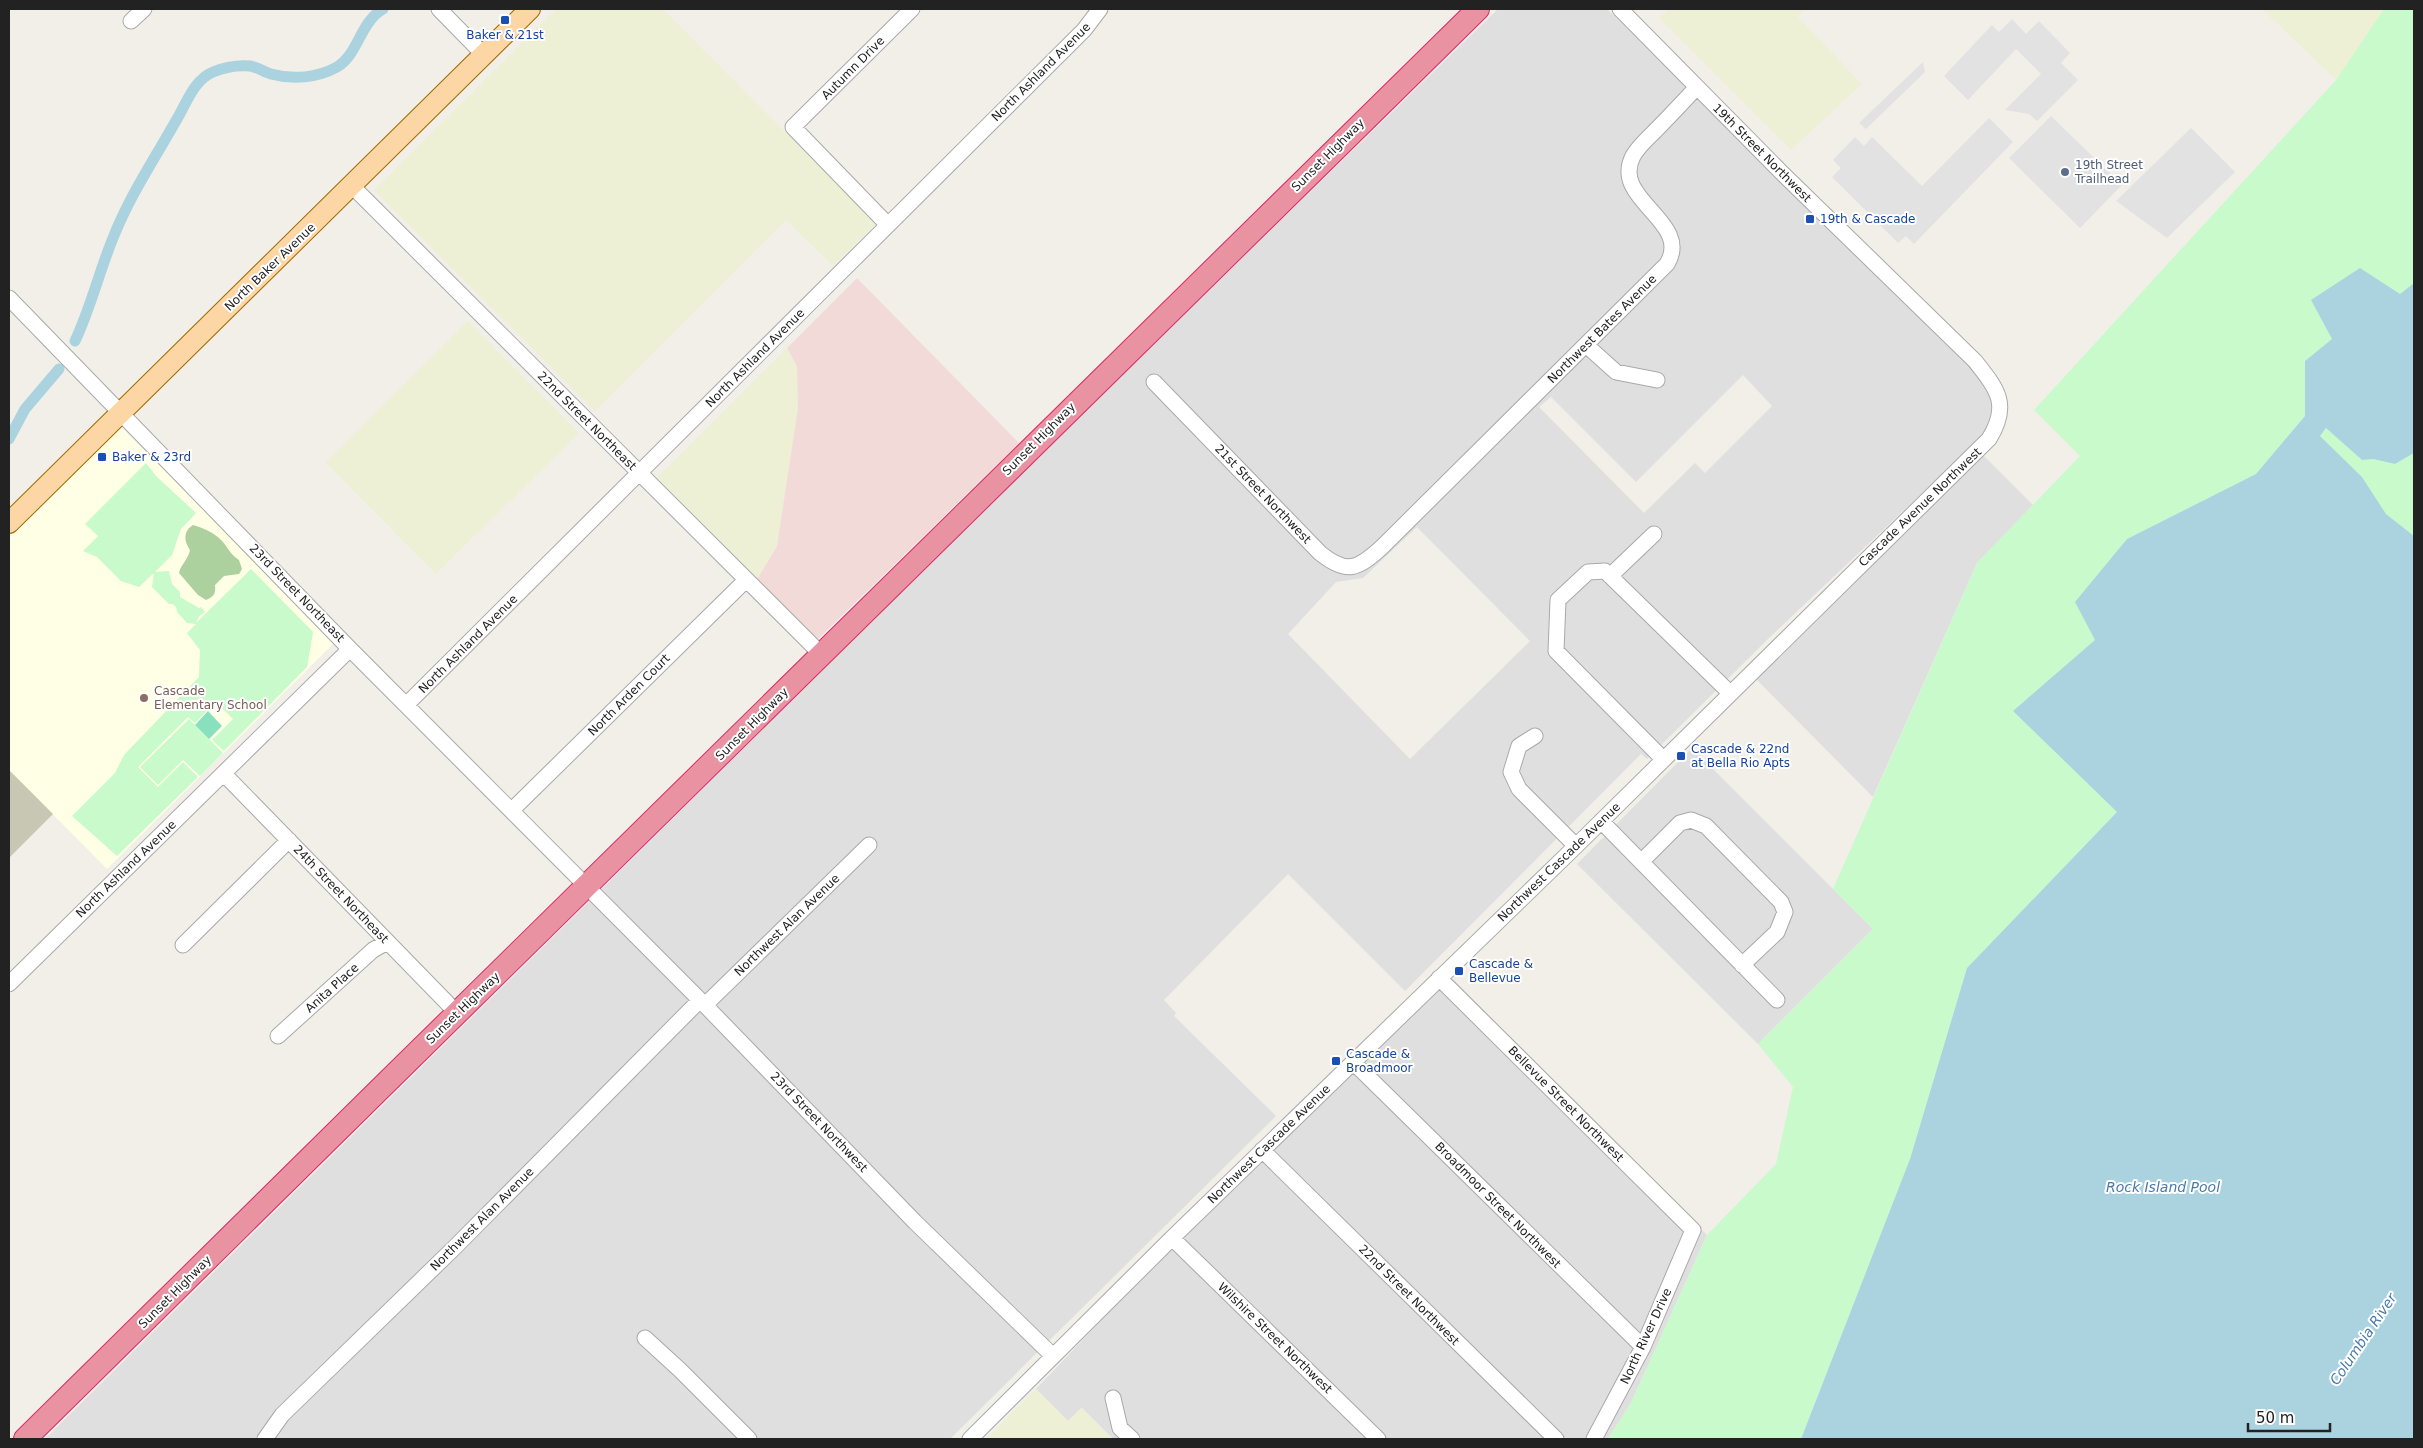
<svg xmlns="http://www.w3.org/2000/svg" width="2423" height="1448" font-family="'DejaVu Sans',sans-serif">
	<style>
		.residential { fill: #e0dfdf; fill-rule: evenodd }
		.commercial { fill: #f2dad9 }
		.education { fill: #ffffe5 }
		.construction { fill: #c7c7b4 }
		.farmland { fill: #eef0d5 }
		.forest { fill: #add19e }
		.park { fill: #c8facc }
		.pitch { fill: #88e0be }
		.parking { fill: #e2e2e2 }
		.water { fill: #aad3df }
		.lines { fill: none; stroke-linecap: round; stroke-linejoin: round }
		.canal { stroke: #aad3df; stroke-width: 11 }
		.minor-casing { stroke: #a9a9a9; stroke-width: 17 }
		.major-casing { stroke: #a06b00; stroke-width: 22 }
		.highway-casing { stroke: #dc2a67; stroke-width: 24 }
		.minor { stroke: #fff; stroke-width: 15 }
		.major { stroke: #fcd6a4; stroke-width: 20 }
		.highway { stroke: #e892a2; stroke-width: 22 }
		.transit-dot { fill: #1a4fb4; stroke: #fff; stroke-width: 2 }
		.service-dot { fill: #5c6f8a; stroke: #fff; stroke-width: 2 }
		.education-dot { fill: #8d6e63; stroke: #fff; stroke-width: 2 }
		.labels { text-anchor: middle; stroke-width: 4; stroke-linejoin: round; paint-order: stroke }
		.transit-label { font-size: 12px; fill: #164399; stroke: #fff; text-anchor: start }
		.street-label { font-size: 12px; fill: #222; stroke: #fff }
		.service-label { font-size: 12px; fill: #4e5e75; stroke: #fff; text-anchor: start }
		.education-label { font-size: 12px; fill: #785e54; stroke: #fff; text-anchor: start }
		.water-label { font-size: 14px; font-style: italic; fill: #4a7aab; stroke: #fff }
	</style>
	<rect width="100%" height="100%" fill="#f2efe9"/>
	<!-- residential -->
	<path class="residential" d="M1498 9H1607L1984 379 1992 401V408L1988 425 1979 439 1769 638 1647 759 1641 754 1405 991 1288 874 1164 1000 1176 1013 1174 1016 1276 1116 950 1439H45L1074 422ZM1743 375 1772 406 1705 473 1695 463 1644 513 1539 407 1551 397 1636 482ZM1417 527 1530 641 1410 759 1288 634 1336 582 1363 578Z
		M1983 455 2033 505 1977 563 1873 797 1756 679Z
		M1692 748 1873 929 1758 1044 1577 864Z
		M1452 978 1707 1235 1631 1403 1608 1439H1113L1082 1408 1068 1421 1036 1389 1127 1293Z"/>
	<!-- commercial -->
	<path class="commercial" d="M857 278 1019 443 817 640 757 579 777 546 797 367 787 348Z"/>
	<!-- education -->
	<path class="education" d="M121 427 335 642 107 869 9 770V538Z"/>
	<!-- construction -->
	<path class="construction" d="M9 770 53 814 9 858Z"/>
	<!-- farmland -->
	<path class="farmland" d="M556 9H663L876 223 833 266 786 220 595 411 374 190Z
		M1668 9H1805L1798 17 1862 84 1791 150 1659 18Z
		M2262 9H2384L2336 80Z
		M468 321 579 433 436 574 325 462Z
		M787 348 797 367 798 408 777 546 757 579 656 479Z
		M1036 1389 1068 1421 1081 1408 1113 1439H986Z"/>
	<!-- forest -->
	<path class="forest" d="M193 525C206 529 218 534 226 546 231 553 232 555 239 560L242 569 239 574 224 576 215 585C216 593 214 597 206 600L198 595 179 573C181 564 188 560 190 550 184 541 183 531 193 525Z"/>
	<!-- park -->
	<path class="park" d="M2384 9H2414V283L2400 294 2311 300 2332 339 2305 361V416L2256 474 2127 539 2096 640 2013 711 2117 812 1967 968 1910 1159 1801 1439H1608L1631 1403 1707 1235 1776 1164 1793 1087 1758 1044 1873 929 1833 889 1977 563 2080 456 2034 410 2336 80Z
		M2326 428 2362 460 2373 459 2395 464 2414 453V536L2386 514 2362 477 2320 436Z
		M146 463 156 476 196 513 181 529 172 555 155 572 169 571 172 584 180 592V597L199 608 201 607 205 612 199 616 196 623 251 569 313 632 307 667 224 751 212 740 233 719 216 702 195 723 188 717 138 767 158 787 183 762 198 777 117 856 72 816 115 773 124 755 199 677 200 650 187 633 196 624 187 623 177 612 176 607 173 604H169L152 587 154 573 139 587 121 581 97 557 83 551 98 536 85 524Z
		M189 719 223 753 200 776 183 760 158 785 140 767Z"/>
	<!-- pitch -->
	<path class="pitch" d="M208 711 222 726 209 739 195 725Z"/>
	<!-- parking -->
	<path class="parking" d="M2012 19 2026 34 2039 21 2070 53 2061 63 2078 80 2037 121 2029 114 2005 110 2041 74 2016 49 1968 100 1944 76 1992 25 1999 32Z
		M1923 62 1925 72 1866 129 1859 123Z
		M2051 116 2122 185 2080 228 2009 158Z
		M1989 118 2013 142 1914 244 1906 236 1898 243 1832 177 1841 168 1833 160 1855 137 1864 146 1872 137 1922 186Z
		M2191 128 2235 172 2167 238 2116 201Z"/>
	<!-- water -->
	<path class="water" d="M2360 268 2400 294 2414 283V453L2395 464 2373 459 2362 460 2326 428 2320 436 2362 477 2386 514 2414 536V1439H1801L1910 1159 1967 968 2117 812 2013 711 2095 640 2075 602 2127 539 2256 474 2305 416V361L2332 339 2311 300Z"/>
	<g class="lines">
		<!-- canal -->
		<path class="canal" d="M75 341C91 307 99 272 113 238 130 195 155 158 177 119 187 102 194 80 213 72 225 67 237 65 250 66 257 67 264 72 271 74 293 80 317 78 337 67 358 55 360 22 383 9
			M9 439 25 409 59 369"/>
		<!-- minor casing -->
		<g class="minor-casing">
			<path id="minor" d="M439 9 484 55
				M131 21 144 9
				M352 186 822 655
				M888 225 793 127 912 9
				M9 298 350 649 700 1000 915 1222 1053 1356
				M1586 345 1616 372 1657 380
				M1154 382 1320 553C1347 575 1358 569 1382 547L1667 264C1693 221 1610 200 1633 156 1638 147 1647 139 1654 132 1668 118 1682 103 1696 88
				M1610 576 1654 534
				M407 704 1084 30 1100 9
				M1535 736 1519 746 1511 772 1519 789 1576 846
				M1663 759 1556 651 1558 600 1588 572 1605 571 1730 693
				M224 774 457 1013
				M512 810 746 580
				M1601 821 1777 1000
				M1641 862 1680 823 1691 820 1706 826 1781 902 1785 912 1777 932 1742 965
				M183 945 289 840
				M1439 978 1693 1230 1643 1347 1594 1439
				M9 984 350 649
				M705 1005 869 845
				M278 1036 373 950 387 942
				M1353 1062 1643 1347
				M1262 1150 1556 1439
				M1172 1238 1378 1439
				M645 1338 680 1370 749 1439
				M1113 1398 1120 1428 1132 1439
				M265 1439 282 1415 454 1248 700 1000
				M970 1439 1172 1238 1576 846 1989 439C2010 405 1998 390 1975 361L1781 172 1620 9"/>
		</g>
		<!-- major casing -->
		<g class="major-casing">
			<path id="major" d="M9 523 530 9"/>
		</g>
		<!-- highway casing -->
		<g class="highway-casing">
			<path id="highway" d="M25 1439C509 962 992 484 1478 9"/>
		</g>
		<!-- minor -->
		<use href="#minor" class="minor"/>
		<!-- major -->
		<use href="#major" class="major"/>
		<!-- highway -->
		<use href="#highway" class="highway"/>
	</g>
	<!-- markers -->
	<g class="transit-dot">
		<rect x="500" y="15" width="10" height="10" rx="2.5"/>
		<rect x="1805" y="214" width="10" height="10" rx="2.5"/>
		<rect x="97" y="452" width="10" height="10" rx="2.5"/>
		<rect x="1676" y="751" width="10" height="10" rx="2.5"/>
		<rect x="1454" y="966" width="10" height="10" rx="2.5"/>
		<rect x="1331" y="1056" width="10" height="10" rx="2.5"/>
	</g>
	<circle class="service-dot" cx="2065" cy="172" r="5"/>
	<circle class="education-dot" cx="144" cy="698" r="5"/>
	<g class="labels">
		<!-- transit labels -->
		<g class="transit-label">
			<text x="505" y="39" text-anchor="middle">Baker &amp; 21st</text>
			<text x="1820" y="223">19th &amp; Cascade</text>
			<text x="112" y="461">Baker &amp; 23rd</text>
			<text x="1691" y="753">Cascade &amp; 22nd<tspan x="1691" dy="14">at Bella Rio Apts</tspan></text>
			<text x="1469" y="968">Cascade &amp;<tspan x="1469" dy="14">Bellevue</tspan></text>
			<text x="1346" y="1058">Cascade &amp;<tspan x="1346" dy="14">Broadmoor</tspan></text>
		</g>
		<!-- street labels -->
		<g class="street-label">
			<text transform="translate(853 68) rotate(-45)" y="4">Autumn Drive</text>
			<text transform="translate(1041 72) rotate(-45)" y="4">North Ashland Avenue</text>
			<text transform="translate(1762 153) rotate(45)" y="4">19th Street Northwest</text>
			<text transform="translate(1328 155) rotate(-45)" y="4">Sunset Highway</text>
			<text transform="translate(270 267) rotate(-44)" y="4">North Baker Avenue</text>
			<text transform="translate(1602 329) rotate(-45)" y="4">Northwest Bates Avenue</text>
			<text transform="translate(755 358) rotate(-45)" y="4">North Ashland Avenue</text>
			<text transform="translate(587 421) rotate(45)" y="4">22nd Street Northeast</text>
			<text transform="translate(1039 439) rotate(-45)" y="4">Sunset Highway</text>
			<text transform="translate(1263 494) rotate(46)" y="4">21st Street Northwest</text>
			<text transform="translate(1920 507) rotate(-44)" y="4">Cascade Avenue Northwest</text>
			<text transform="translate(297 593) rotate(46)" y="4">23rd Street Northeast</text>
			<text transform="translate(468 644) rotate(-45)" y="4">North Ashland Avenue</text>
			<text transform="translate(629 695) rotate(-45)" y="4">North Arden Court</text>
			<text transform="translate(752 724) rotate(-45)" y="4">Sunset Highway</text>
			<text transform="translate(1559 862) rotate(-44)" y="4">Northwest Cascade Avenue</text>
			<text transform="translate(126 869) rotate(-44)" y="4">North Ashland Avenue</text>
			<text transform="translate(341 894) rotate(46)" y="4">24th Street Northeast</text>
			<text transform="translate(787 925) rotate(-44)" y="4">Northwest Alan Avenue</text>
			<text transform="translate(332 988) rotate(-42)" y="4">Anita Place</text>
			<text transform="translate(463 1008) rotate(-44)" y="4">Sunset Highway</text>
			<text transform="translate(1566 1104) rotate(45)" y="4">Bellevue Street Northwest</text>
			<text transform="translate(819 1122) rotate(46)" y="4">23rd Street Northwest</text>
			<text transform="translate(1269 1144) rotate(-44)" y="4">Northwest Cascade Avenue</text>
			<text transform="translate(1498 1205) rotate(45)" y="4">Broadmoor Street Northwest</text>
			<text transform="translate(482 1219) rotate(-45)" y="4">Northwest Alan Avenue</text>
			<text transform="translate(175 1292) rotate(-45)" y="4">Sunset Highway</text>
			<text transform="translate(1409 1295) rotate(45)" y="4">22nd Street Northwest</text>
			<text transform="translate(1646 1336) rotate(-65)" y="4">North River Drive</text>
			<text transform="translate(1275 1338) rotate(44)" y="4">Wilshire Street Northwest</text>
		</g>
		<!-- service labels -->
		<g class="service-label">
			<text x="2075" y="169">19th Street<tspan x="2075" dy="14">Trailhead</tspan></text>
		</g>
		<!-- education labels -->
		<g class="education-label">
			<text x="154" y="695">Cascade<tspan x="154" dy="14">Elementary School</tspan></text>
		</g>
		<!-- water labels -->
		<g class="water-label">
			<text x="2163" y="1192">Rock Island Pool</text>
			<text transform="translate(2363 1339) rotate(-56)" y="5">Columbia River</text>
		</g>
	</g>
	<!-- border -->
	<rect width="2423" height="1448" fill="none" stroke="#222222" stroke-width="20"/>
	<!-- scale -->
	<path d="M2248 1423v8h82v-8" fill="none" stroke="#222222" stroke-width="2.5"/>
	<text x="2256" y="1423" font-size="15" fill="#222222" stroke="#ffffff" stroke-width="4" paint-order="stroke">50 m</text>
</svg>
